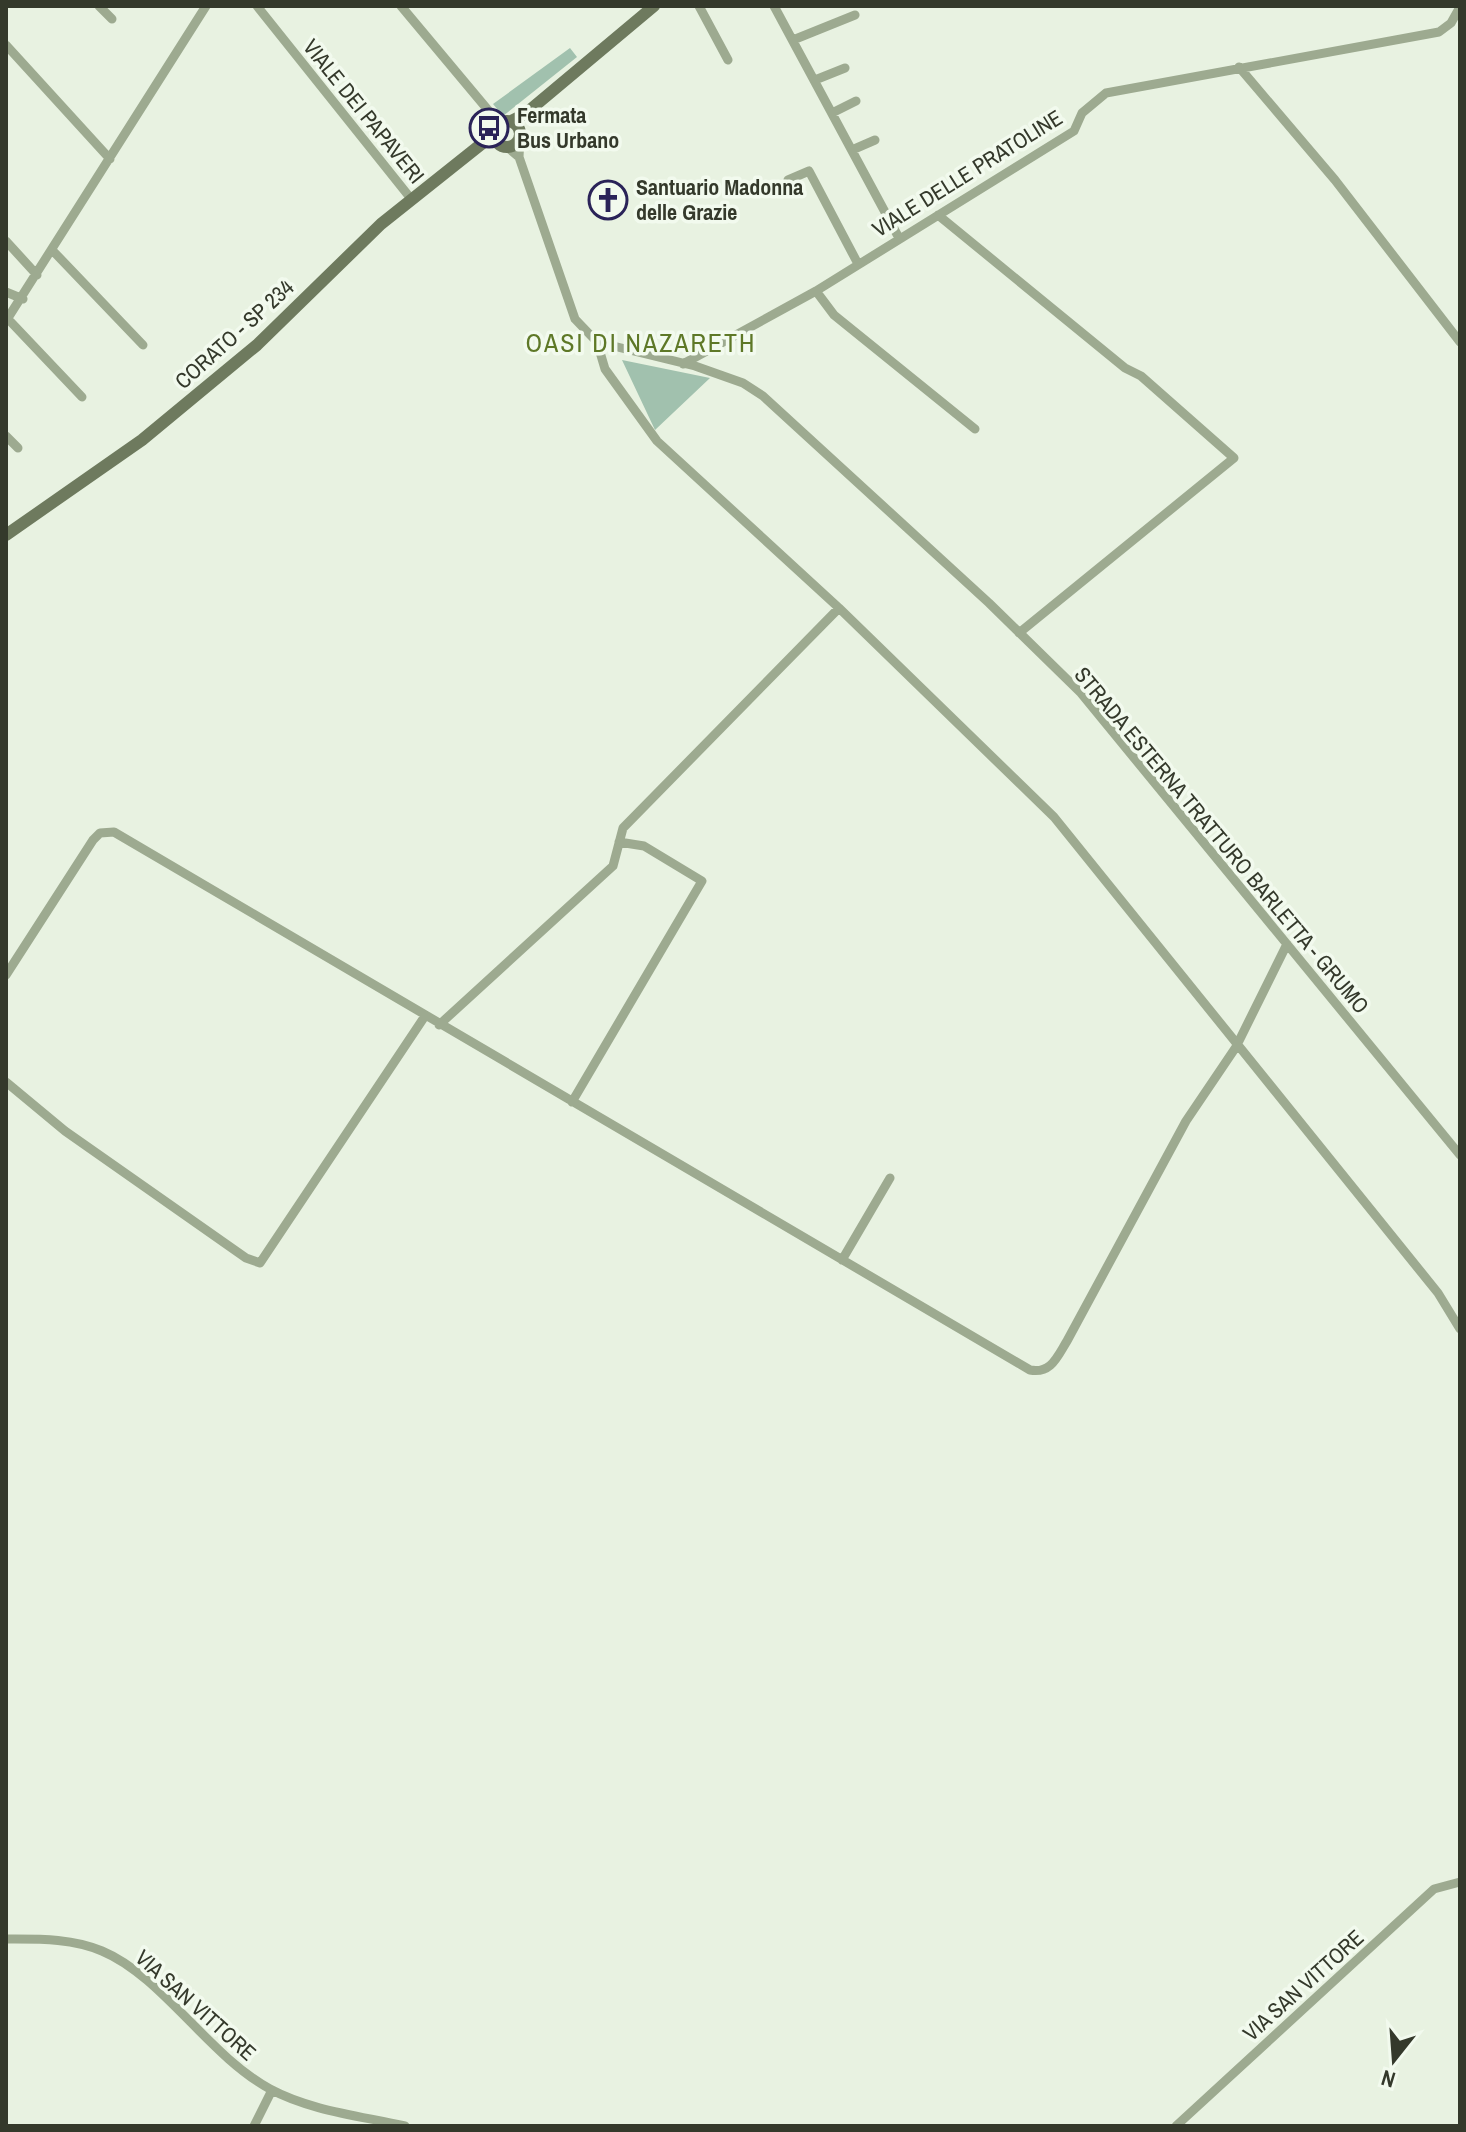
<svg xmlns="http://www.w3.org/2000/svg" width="1466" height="2132" font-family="'Archivo Narrow',sans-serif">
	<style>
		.green { fill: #a1c1ae }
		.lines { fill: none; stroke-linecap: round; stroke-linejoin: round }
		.minor { stroke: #9daa90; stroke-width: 9 }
		.major { stroke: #6e7a5e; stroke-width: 12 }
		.labels { text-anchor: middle; stroke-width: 7; stroke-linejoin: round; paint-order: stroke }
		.street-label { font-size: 22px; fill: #34392b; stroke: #f2faee }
		.poi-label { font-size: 22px; font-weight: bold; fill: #34392b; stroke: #f2faee; text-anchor: start }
		.quarter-label { font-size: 26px; letter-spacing: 2px; fill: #5e7827; stroke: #f2faee }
	</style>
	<rect width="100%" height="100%" fill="#e8f2e1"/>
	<!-- green -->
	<path class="green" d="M570 48 577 57 503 116 493 104Z
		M622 360 710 378 655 430Z"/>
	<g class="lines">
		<!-- minor -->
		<path class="minor" d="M99 6 112 19
			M257 6 412 200
			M401 6 493 116 504 121
			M699 6 728 60
			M774 6 899 238
			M793 40 855 15
			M6 45 110 159
			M1239 67 1335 180 1460 342
			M815 80 845 68
			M832 113 856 101
			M520 138 519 157 575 319 597 342 695 366 743 383 763 396 989 603 1080 692 1460 1155
			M507 147 519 157
			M852 150 875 140
			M788 180 809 171 857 262
			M938 215 1125 368 1141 376 1234 458 1019 633
			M6 241 37 275
			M53 251 143 345
			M816 291 834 315 975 429
			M6 292 23 299
			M8 319 82 397
			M6 321 206 6
			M597 342 605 369 657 441 839 608 1054 817 1438 1293 1460 1329
			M683 364 816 291 1074 131 1082 113 1106 93 1439 32 1451 23 1460 7
			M6 436 18 448
			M6 975 93 840 100 833 114 832 1030 1370C1051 1374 1057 1357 1067 1341L1186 1121 1236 1047 1287 944
			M439 1025 613 866 623 828 839 608
			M6 1082 65 1131 246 1258 260 1263 425 1016
			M572 1102 702 881 644 846 619 842
			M842 1260 890 1178
			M6 1939C38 1939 72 1938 102 1951 162 1976 209 2056 270 2089 311 2111 361 2116 405 2126
			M254 2126 272 2090
			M1176 2126 1434 1889 1460 1882"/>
		<!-- major -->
		<path class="major" d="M494 134a13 13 0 1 1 26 0a13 13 0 1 1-26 0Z
			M511 121 525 114 654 6
			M6 535 142 440 257 345 381 224 494 134"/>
	</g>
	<!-- icons -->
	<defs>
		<g id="bus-ring" transform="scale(2)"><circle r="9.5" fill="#f2faee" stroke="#2a2358" stroke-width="1.5"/><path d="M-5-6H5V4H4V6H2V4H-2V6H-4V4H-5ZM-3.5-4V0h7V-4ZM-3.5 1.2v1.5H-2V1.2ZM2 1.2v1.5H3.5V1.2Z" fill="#2a2358"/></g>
		<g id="church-ring" transform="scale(2)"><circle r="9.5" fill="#f2faee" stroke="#2a2358" stroke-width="1.5"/><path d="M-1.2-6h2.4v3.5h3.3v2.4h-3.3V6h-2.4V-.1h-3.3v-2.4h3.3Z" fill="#2a2358"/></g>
	</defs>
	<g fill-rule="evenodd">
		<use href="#bus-ring" x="489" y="128"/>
		<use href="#church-ring" x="608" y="200"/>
	</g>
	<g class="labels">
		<!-- street labels -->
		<g class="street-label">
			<text transform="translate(364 111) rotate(51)" y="8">VIALE DEI PAPAVERI</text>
			<text transform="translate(967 173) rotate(-32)" y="8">VIALE DELLE PRATOLINE</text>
			<text transform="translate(234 334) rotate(-42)" y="8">CORATO - SP 234</text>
			<text transform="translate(1222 840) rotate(50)" y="8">STRADA ESTERNA TRATTURO BARLETTA - GRUMO</text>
			<text transform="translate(1303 1985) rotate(-42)" y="8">VIA SAN VITTORE</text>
			<text transform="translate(196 2005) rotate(42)" y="8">VIA SAN VITTORE</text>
		</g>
		<!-- poi labels -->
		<g class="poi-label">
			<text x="517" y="123">Fermata<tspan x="517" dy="25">Bus Urbano</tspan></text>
			<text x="636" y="195">Santuario Madonna<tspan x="636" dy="25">delle Grazie</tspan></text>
		</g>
		<!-- quarter labels -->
		<g class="quarter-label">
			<text x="641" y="352">OASI DI NAZARETH</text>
		</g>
	</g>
	<!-- border -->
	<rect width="1466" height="2132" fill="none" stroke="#34392b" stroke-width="16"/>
	<!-- north arrow -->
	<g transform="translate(1394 2060) rotate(197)" stroke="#f2faee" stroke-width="6" paint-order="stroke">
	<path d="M0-6L14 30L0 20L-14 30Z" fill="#34392b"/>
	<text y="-12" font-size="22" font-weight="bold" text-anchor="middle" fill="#34392b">N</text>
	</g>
</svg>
